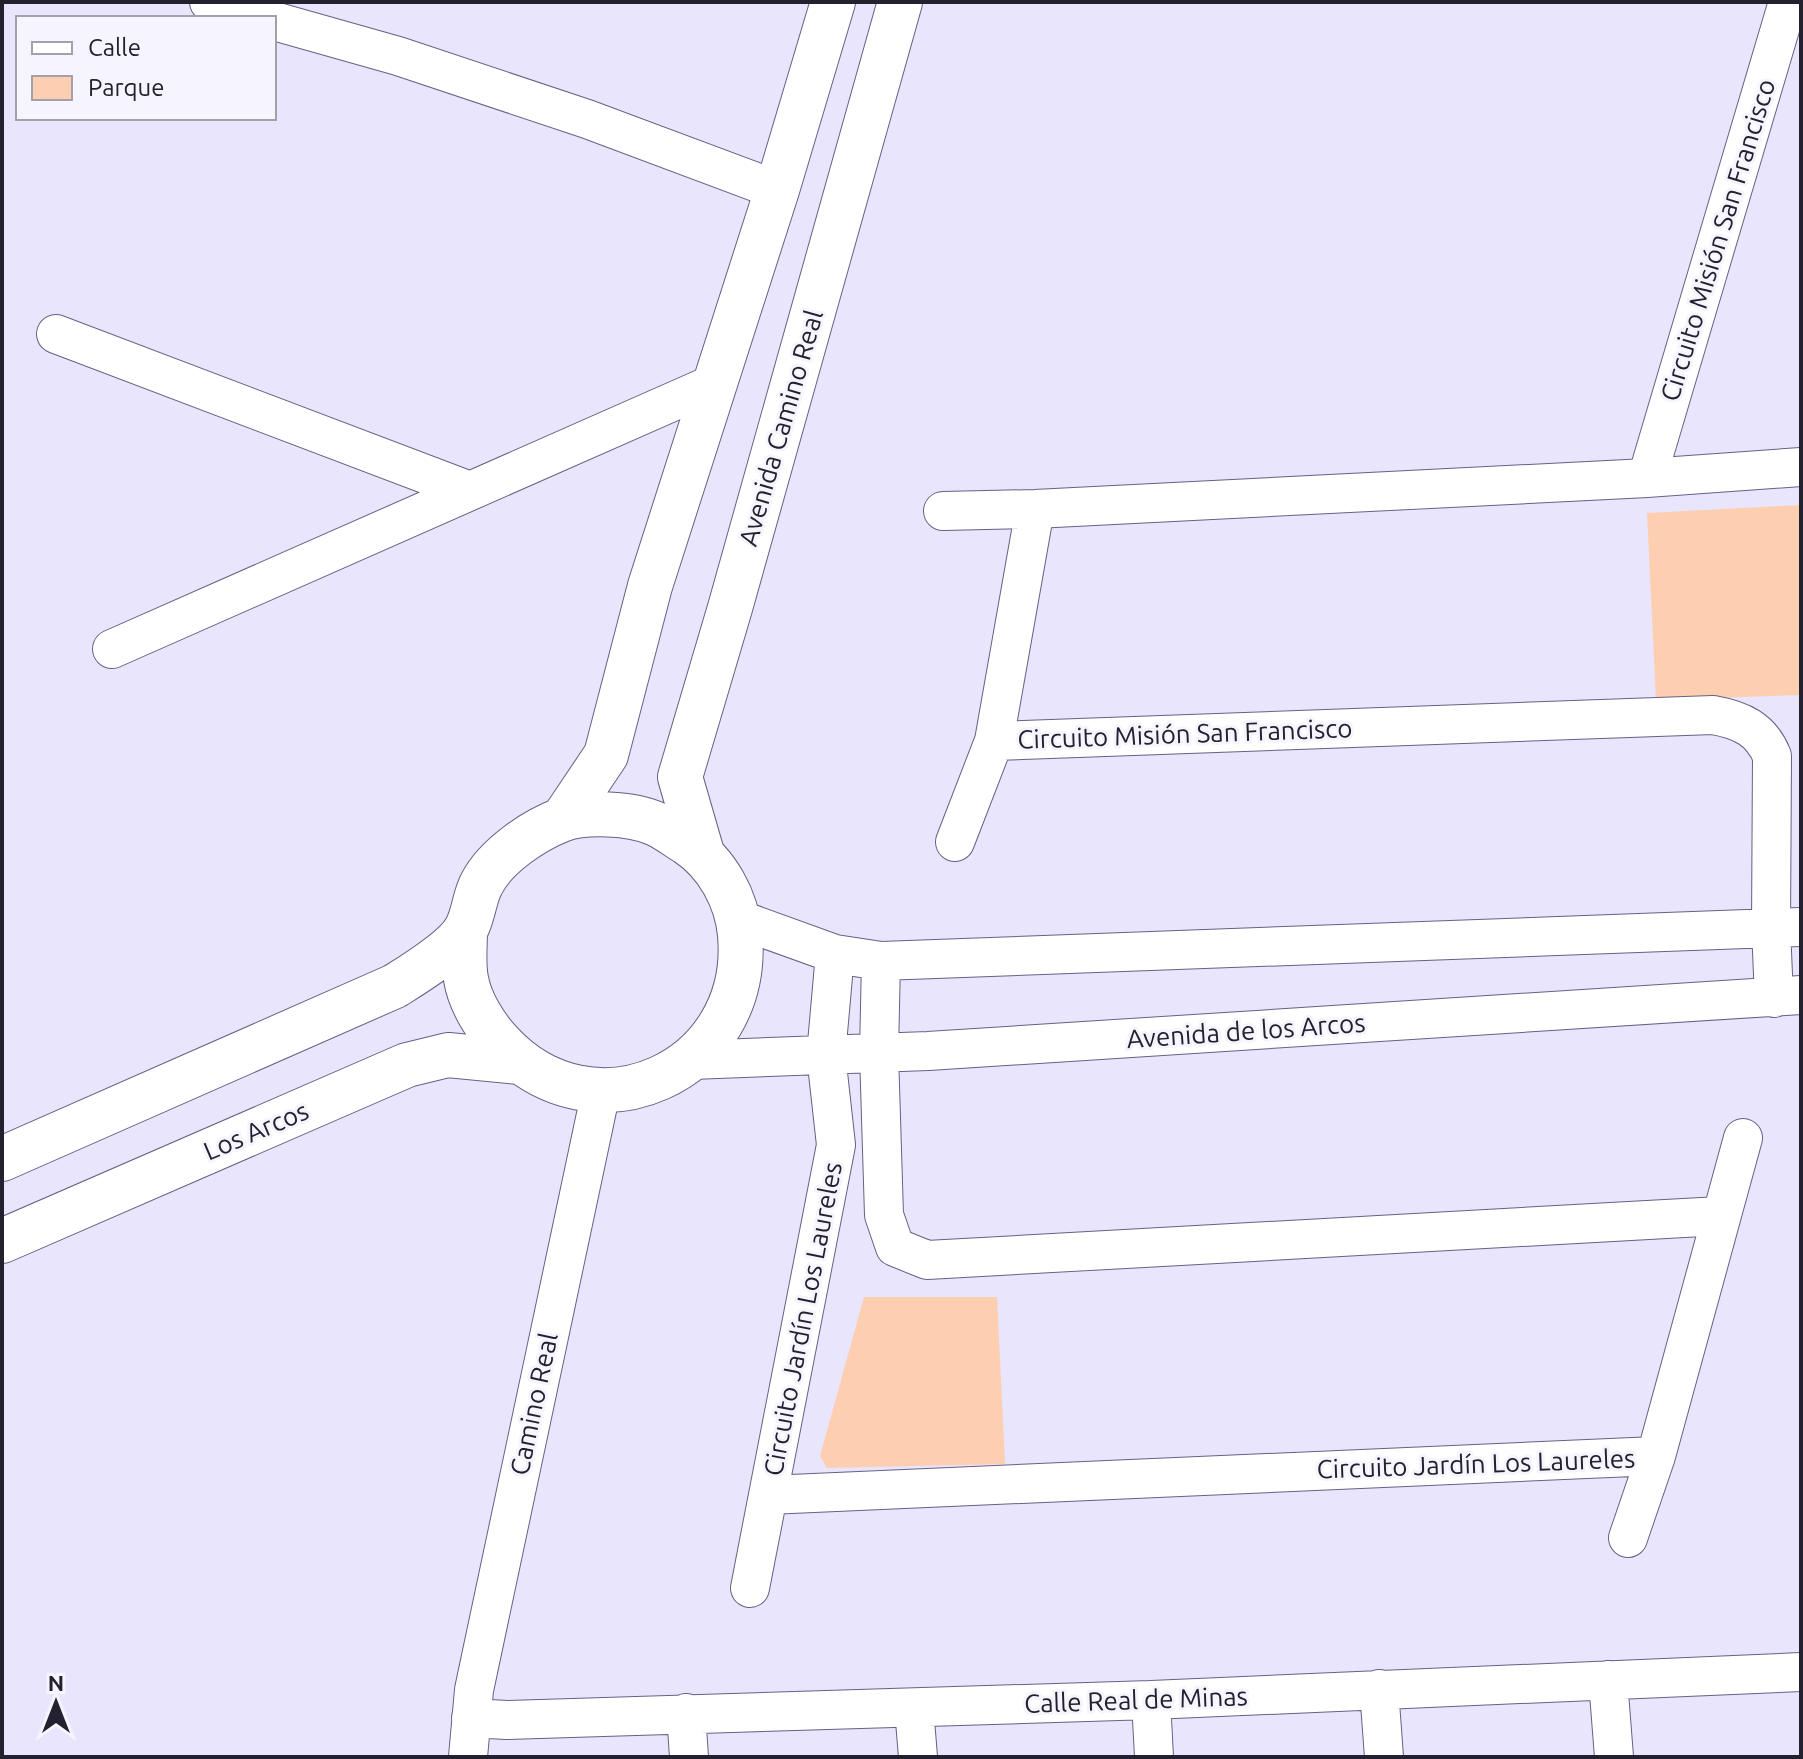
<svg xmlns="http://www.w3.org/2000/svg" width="1803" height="1759" font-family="Ubuntu,sans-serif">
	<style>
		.green { fill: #feceb1 }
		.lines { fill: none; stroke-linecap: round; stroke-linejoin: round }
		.minor-casing { stroke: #666183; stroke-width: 40 }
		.major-casing { stroke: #666183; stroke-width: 46 }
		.minor { stroke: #fff; stroke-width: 38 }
		.major { stroke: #fff; stroke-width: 44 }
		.labels { text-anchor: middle; stroke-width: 6; stroke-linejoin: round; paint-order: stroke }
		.street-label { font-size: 26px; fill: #23212f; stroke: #f6f5fd }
	</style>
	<rect width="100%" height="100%" fill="#e8e5fd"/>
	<!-- green -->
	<path class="green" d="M1801 505V695L1656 700 1647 513Z
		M864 1297H997L1005 1464 827 1468 820 1456Z"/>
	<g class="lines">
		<!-- minor casing -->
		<g class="minor-casing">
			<path id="minor" d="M209 2 264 18
				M274 21 398 56 587 119 777 190
				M56 334 470 491
				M1647 478 1788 2
				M943 511 1035 509 1647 478 1801 467
				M112 649 715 383
				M994 741 1713 715C1741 720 1761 729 1772 756L1771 928 1774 998
				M955 842 994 741 1035 509
				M738 919 835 954 881 961 1801 927
				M881 961 879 1053 884 1215 895 1247 927 1260 1720 1216
				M691 1060 928 1051 1801 995
				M768 1495 1656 1456
				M1628 1538 1656 1456 1743 1138
				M750 1588 836 1145 826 1055 835 954
				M1608 1680 1614 1757
				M1379 1689 1384 1757
				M1151 1700 1154 1757
				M914 1708 918 1757
				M686 1713 689 1757
				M471 1718 507 1720 1151 1700 1801 1672
				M468 1757 474 1690 601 1091"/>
		</g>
		<!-- major casing -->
		<g class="major-casing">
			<path id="major" d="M563 819 606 755 650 586 777 190 833 2
				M702 853 680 777 730 608 900 2
				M2 1159 395 986C414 974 455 949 466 929 474 915 474 897 482 883 496 856 533 831 561 820 585 811 632 813 656 824 667 829 677 837 687 843 717 863 737 899 740 935 752 1072 593 1144 500 1042 485 1026 470 1002 466 979 463 964 465 946 465 931
				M2 1241 407 1065 448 1055 518 1062"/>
		</g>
		<!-- minor -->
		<use href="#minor" class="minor"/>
		<!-- major -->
		<use href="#major" class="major"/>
	</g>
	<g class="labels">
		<!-- street labels -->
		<g class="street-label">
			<text transform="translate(1718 240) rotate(-73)" y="9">Circuito Misión San Francisco</text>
			<text transform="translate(781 428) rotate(-74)" y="9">Avenida Camino Real</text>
			<text transform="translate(1185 734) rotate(-2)" y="9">Circuito Misión San Francisco</text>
			<text transform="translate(1246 1031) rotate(-4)" y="9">Avenida de los Arcos</text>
			<text transform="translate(256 1131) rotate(-23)" y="9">Los Arcos</text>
			<text transform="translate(803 1319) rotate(-79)" y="9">Circuito Jardín Los Laureles</text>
			<text transform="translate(534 1404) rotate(-78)" y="9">Camino Real</text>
			<text transform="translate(1476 1464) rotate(-2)" y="9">Circuito Jardín Los Laureles</text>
			<text transform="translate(1136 1700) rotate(-2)" y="9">Calle Real de Minas</text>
		</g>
	</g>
	<!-- border -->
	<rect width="1803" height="1759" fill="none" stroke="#23212f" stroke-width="8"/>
	<!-- legend -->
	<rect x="16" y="16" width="260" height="104" fill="#f6f5fd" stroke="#a2a0ab" stroke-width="2"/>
	<rect x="32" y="42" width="40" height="12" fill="#ffffff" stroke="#a2a0ab" stroke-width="2"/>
	<text x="88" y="56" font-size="24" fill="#23212f">Calle</text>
	<rect x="32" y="76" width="40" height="24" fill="#feceb1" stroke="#a2a0ab" stroke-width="2"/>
	<text x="88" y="96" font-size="24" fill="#23212f">Parque</text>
	<!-- north arrow -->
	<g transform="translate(56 1703)" stroke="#f6f5fd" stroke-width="6" paint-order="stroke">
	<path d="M0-6L14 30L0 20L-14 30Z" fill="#23212f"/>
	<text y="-12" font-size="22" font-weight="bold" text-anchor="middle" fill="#23212f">N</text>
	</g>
</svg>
